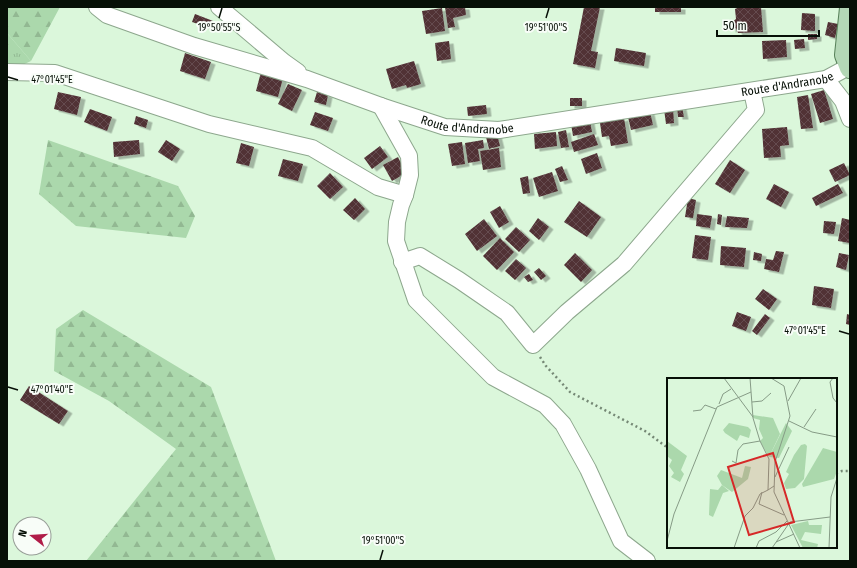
<svg xmlns="http://www.w3.org/2000/svg" width="857" height="568" font-family="'Fira Sans Condensed',sans-serif">
	<style>
		.grass { fill: url(#grass-tufts) }
		.forest { fill: url(#forest-firs) }
		.building { fill: url(#building-cross-hatch); filter: url(#shadow) }
		.lines { fill: none; stroke-linecap: round; stroke-linejoin: round }
		.minor-casing { stroke: #8da78d; stroke-width: 18 }
		.major-casing { stroke: #578059; stroke-width: 22 }
		.path { stroke: #758875; stroke-width: 2.5; stroke-dasharray: 2 3; stroke-linecap: butt }
		.minor { stroke: #fff; stroke-width: 16 }
		.major { stroke: #b4d7b6; stroke-width: 20 }
		.ticks { fill: none; stroke: #071007; stroke-width: 1.5 }
		.labels { text-anchor: middle; stroke-width: 4; stroke-linejoin: round; paint-order: stroke }
		.street-label { font-size: 12px; fill: #071007; stroke: #f8fdf8 }
		.inset-road { fill: none; stroke: #869b86; stroke-width: 1 }
		.view { fill: #d62828; fill-opacity: 0.15; stroke: #d62828; stroke-width: 2 }
		.inset-edge { fill: none; stroke: #071007; stroke-width: 2 }
		.ticks-label { font-size: 10px; text-anchor: middle; fill: #071007; stroke: #f8fdf8; stroke-width: 4; stroke-linejoin: round; paint-order: stroke }
	</style>
	<defs>
		<pattern id="grass-tufts" width="24" height="20" patternUnits="userSpaceOnUse"><rect width="24" height="20" fill="#abd8ac"/><path d="M3 7l-1-3M5 7V3M7 7l1-3M15 17l-1-3M17 17v-4M19 17l1-3" fill="none" stroke="#92b892"/></pattern>
		<pattern id="forest-firs" width="22" height="20" patternUnits="userSpaceOnUse"><rect width="22" height="20" fill="#abd8ac"/><path d="M5 1l3.5 6h-7zM16 11l3.5 6h-7z" fill="#92b892"/></pattern>
		<pattern id="building-cross-hatch" width="8" height="8" patternUnits="userSpaceOnUse"><rect width="8" height="8" fill="#513135"/><path d="M0 0l8 8M0 8l8-8" fill="none" stroke="#654c4f"/></pattern>
		<filter id="shadow"><feDropShadow dx="4.5" dy="2.5" stdDeviation="0" flood-color="#0004"/></filter>
	</defs>
	<rect width="100%" height="100%" fill="#dbf7db"/>
	<!-- grass -->
	<path class="grass" d="M7 33 31 61 7 72Z"/>
	<!-- forest -->
	<path class="forest" d="M7 7H60L31 61 7 33Z
		M48 140 178 186 195 216 186 238 76 226 39 194Z
		M83 310 211 387 276 561H86L176 449 109 401 54 371 56 329Z"/>
	<!-- building -->
	<path class="building" d="M445 7H465L466 15 453 18 455 27 448 28Z
		M584 7H600L591 51 598 52 595 68 573 64Z
		M655 7H681V12H655Z
		M739 7H761L763 32 738 33 736 28 731 30V23L736 19 735 9Z
		M442 8 445 31 426 34 422 11Z
		M802 13 815 14V31L801 30Z
		M195 14 213 21 210 28 192 22Z
		M828 22 838 24 835 38 825 35Z
		M808 34H817V39L808 40Z
		M804 39 805 48 795 49 794 40Z
		M786 40 787 57 763 59 762 41Z
		M449 41 451 59 437 61 435 43Z
		M616 48 646 53 644 66 614 61Z
		M185 53 211 62 205 79 180 71Z
		M414 61 421 84 407 88 406 85 392 89 386 69Z
		M261 72 283 78 278 97 256 91Z
		M288 84 302 90 292 111 278 104Z
		M824 90 833 119 820 123 811 94Z
		M58 92 81 97 77 115 54 109Z
		M317 92 328 95 326 105 314 102Z
		M808 95 813 128 801 129 797 97Z
		M570 98H582V106H570Z
		M486 105 487 114 468 116 467 107Z
		M682 107 684 117H678L677 108Z
		M673 108 674 123 666 124 664 109Z
		M90 109 112 117 107 131 84 122Z
		M315 112 333 118 328 131 310 125Z
		M650 112 653 125 631 130 628 117Z
		M136 116 148 120 146 128 134 124Z
		M624 118 628 143 611 146 609 136 602 137 600 123Z
		M590 121 592 132 573 136 571 124Z
		M787 127 789 145 780 146 781 157 764 158 762 129Z
		M566 130 569 147 561 148 558 132Z
		M556 132 557 146 535 149 534 134Z
		M497 134 500 146 489 149 486 137Z
		M594 134 598 145 574 152 571 142Z
		M139 140 140 154 114 157 113 142Z
		M166 140 180 149 172 161 158 152Z
		M483 140 484 148 478 149 480 161 468 163 465 143Z
		M462 142 465 164 452 166 448 144Z
		M241 143 254 147 249 166 236 163Z
		M380 146 388 157 372 169 364 158Z
		M499 148 501 167 483 170 480 151Z
		M597 153 602 168 586 174 581 159Z
		M398 157 406 173 392 181 383 165Z
		M283 159 303 164 298 181 278 176Z
		M730 160 745 170 730 193 715 184Z
		M844 163 850 175 835 182 829 170Z
		M562 166 568 180 560 182 555 169Z
		M552 172 558 191 539 197 533 178Z
		M330 173 343 187 330 199 317 186Z
		M528 176 530 193 523 194 520 178Z
		M774 184 789 192 781 207 766 199Z
		M838 184 843 193 816 206 812 198Z
		M355 198 365 209 354 220 343 210Z
		M688 198 696 200 693 218 685 217Z
		M579 201 601 217 587 237 564 222Z
		M500 206 509 222 499 228 490 212Z
		M697 214 712 216 710 228 696 226Z
		M718 214 722 215 721 225 717 224Z
		M727 216 749 218 747 228 725 227Z
		M538 218 549 227 539 240 529 231Z
		M842 218 850 220V243L838 241Z
		M484 219 497 236 477 251 465 234Z
		M824 221 836 222 834 234 823 233Z
		M516 227 530 240 519 252 505 239Z
		M695 235 711 237 708 260 692 258Z
		M500 238 514 252 497 270 483 256Z
		M721 246 746 248 744 267 720 265Z
		M776 251 784 252 779 272 764 269 766 259 773 260Z
		M754 252 762 254 761 261 753 260Z
		M575 253 592 270 581 282 564 265Z
		M839 253 849 255 846 270 836 267Z
		M516 259 526 268 515 280 505 271Z
		M539 268 546 276 541 280 534 272Z
		M529 274 533 280 528 282 524 277Z
		M814 286 834 289 831 308 812 305Z
		M763 289 777 299 769 310 755 299Z
		M737 312 751 317 746 331 732 326Z
		M765 314 770 318 757 335 752 331Z
		M847 314 850 315V325L846 324Z
		M29 386 68 411 59 424 20 400Z"/>
	<g class="lines">
		<!-- minor casing -->
		<g class="minor-casing">
			<g id="minor">
				<path id="s1" d="M97 7 107 15 194 46 307 79 381 106 445 127 499 130 826 79 850 66"/>
				<path d="M219 7 284 62 298 72"/>
				<path d="M7 72 55 73 209 124 312 148 378 187 405 195 410 175 409 156 381 106"/>
				<path d="M826 79 843 101 850 119"/>
				<path d="M405 195 401 205 397 222 396 241 416 300 493 377 545 405 563 424 588 469 621 541 647 561"/>
				<path d="M402 262 420 256 459 280 507 313 533 345 567 312 624 264 756 110 752 91"/>
			</g>
		</g>
		<!-- major casing -->
		<g class="major-casing">
			<path id="major" d="M850 8 845 55 850 68"/>
		</g>
		<!-- path -->
		<path class="path" d="M540 357 546 366 570 392 645 431 668 448
			M836 473 842 471H850"/>
		<!-- minor -->
		<use href="#minor" class="minor"/>
		<!-- major -->
		<use href="#major" class="major"/>
	</g>
	<!-- ticks -->
	<path class="ticks" d="M219 18 222 8M546 18 549 8M8 77 18 80M839 331 849 334M8 387 18 390M380 560 383 550"/>
	<g class="labels">
		<!-- street labels -->
		<g class="street-label">
			<text dy="4" stroke="none"><textPath href="#s1" startOffset="715">Route d'Andranobe</textPath></text>
			<text dy="4" stroke="none"><textPath href="#s1" startOffset="391">Route d'Andranobe</textPath></text>
		</g>
	</g>
	<!-- overview -->
	<g transform="translate(667 378)">
		<rect width="170" height="170" fill="#dbf7db"/>
		<path d="M86 37 106 40 113 56 102 79 93 63 96 60 92 51 93 42 86 40ZM0 63 20 78 14 92 17 96 13 104 4 99 7 95 2 88 5 82 0 78ZM55 107 62 113 56 115 46 139 42 137 43 111 51 112ZM141 143 142 147H155L154 156 138 154 134 162 151 166 150 170H136L124 147Z" fill="#abd8ac"/>
		<path d="M62 45 81 49 84 52 82 60 73 57 70 63 58 55 56 52ZM119 45 125 53 112 80 102 79ZM138 66 140 68 137 101 128 110 119 111 117 105 122 96 119 94 127 77 134 67ZM78 88 84 89 81 101 65 114 55 107 50 98 54 92 75 100Z" fill="#abd8ac"/>
		<path d="M156 70 170 74V93L167 101 136 109 135 106Z" fill="#abd8ac"/>
		<path class="inset-road" d="M57 0 86 39M83 0 86 40 93 63 102 81 101 112 107 108M104 0 117 8 123 38 108 84 107 114 133 170M166 0 163 4 166 20 170 25M121 23 134 0M85 24 95 23 104 15M52 26 56 16 64 11M26 33 34 32 38 27 49 31M122 43 145 54 170 59M137 49 149 31M65 83 69 85 71 72 76 66 93 63M108 99 122 69M95 114 92 126 117 137M0 163 7 136 50 29 84 14M109 164 127 156M67 170 78 138 86 130 93 116 101 112M89 170 92 163 109 154 120 143M105 170 123 144 163 139M162 170 164 119 170 100"/>
		<path class="view" d="M106 75 127 144 82 157 61 89Z"/>
		<rect width="170" height="170" class="inset-edge"/>
	</g>
	<g class="ticks-label">
		<text x="219" y="31">19°50'55"S</text>
		<text x="546" y="31">19°51'00"S</text>
		<text x="52" y="83">47°01'45"E</text>
		<text x="805" y="334">47°01'45"E</text>
		<text x="52" y="393">47°01'40"E</text>
		<text x="383" y="544">19°51'00"S</text>
	</g>
	<!-- border -->
	<rect width="857" height="568" fill="none" stroke="#071007" stroke-width="16"/>
	<!-- north arrow -->
	<g transform="translate(32 536) rotate(287)"><circle r="19" fill="#f8fdf8" stroke="#989e98"/>
	<path d="M0-3L7 15L0 10L-7 15Z" fill="#b01d49"/>
	<text y="-6" font-size="11" font-weight="bold" text-anchor="middle" fill="#071007">N</text>
	</g>
	<!-- scale -->
	<path d="M717 30v6h102v-6" fill="none" stroke="#071007" stroke-width="2"/>
	<text x="723" y="30" font-size="12" fill="#071007" stroke="#f8fdf8" stroke-width="3" paint-order="stroke">50 m</text>
</svg>
